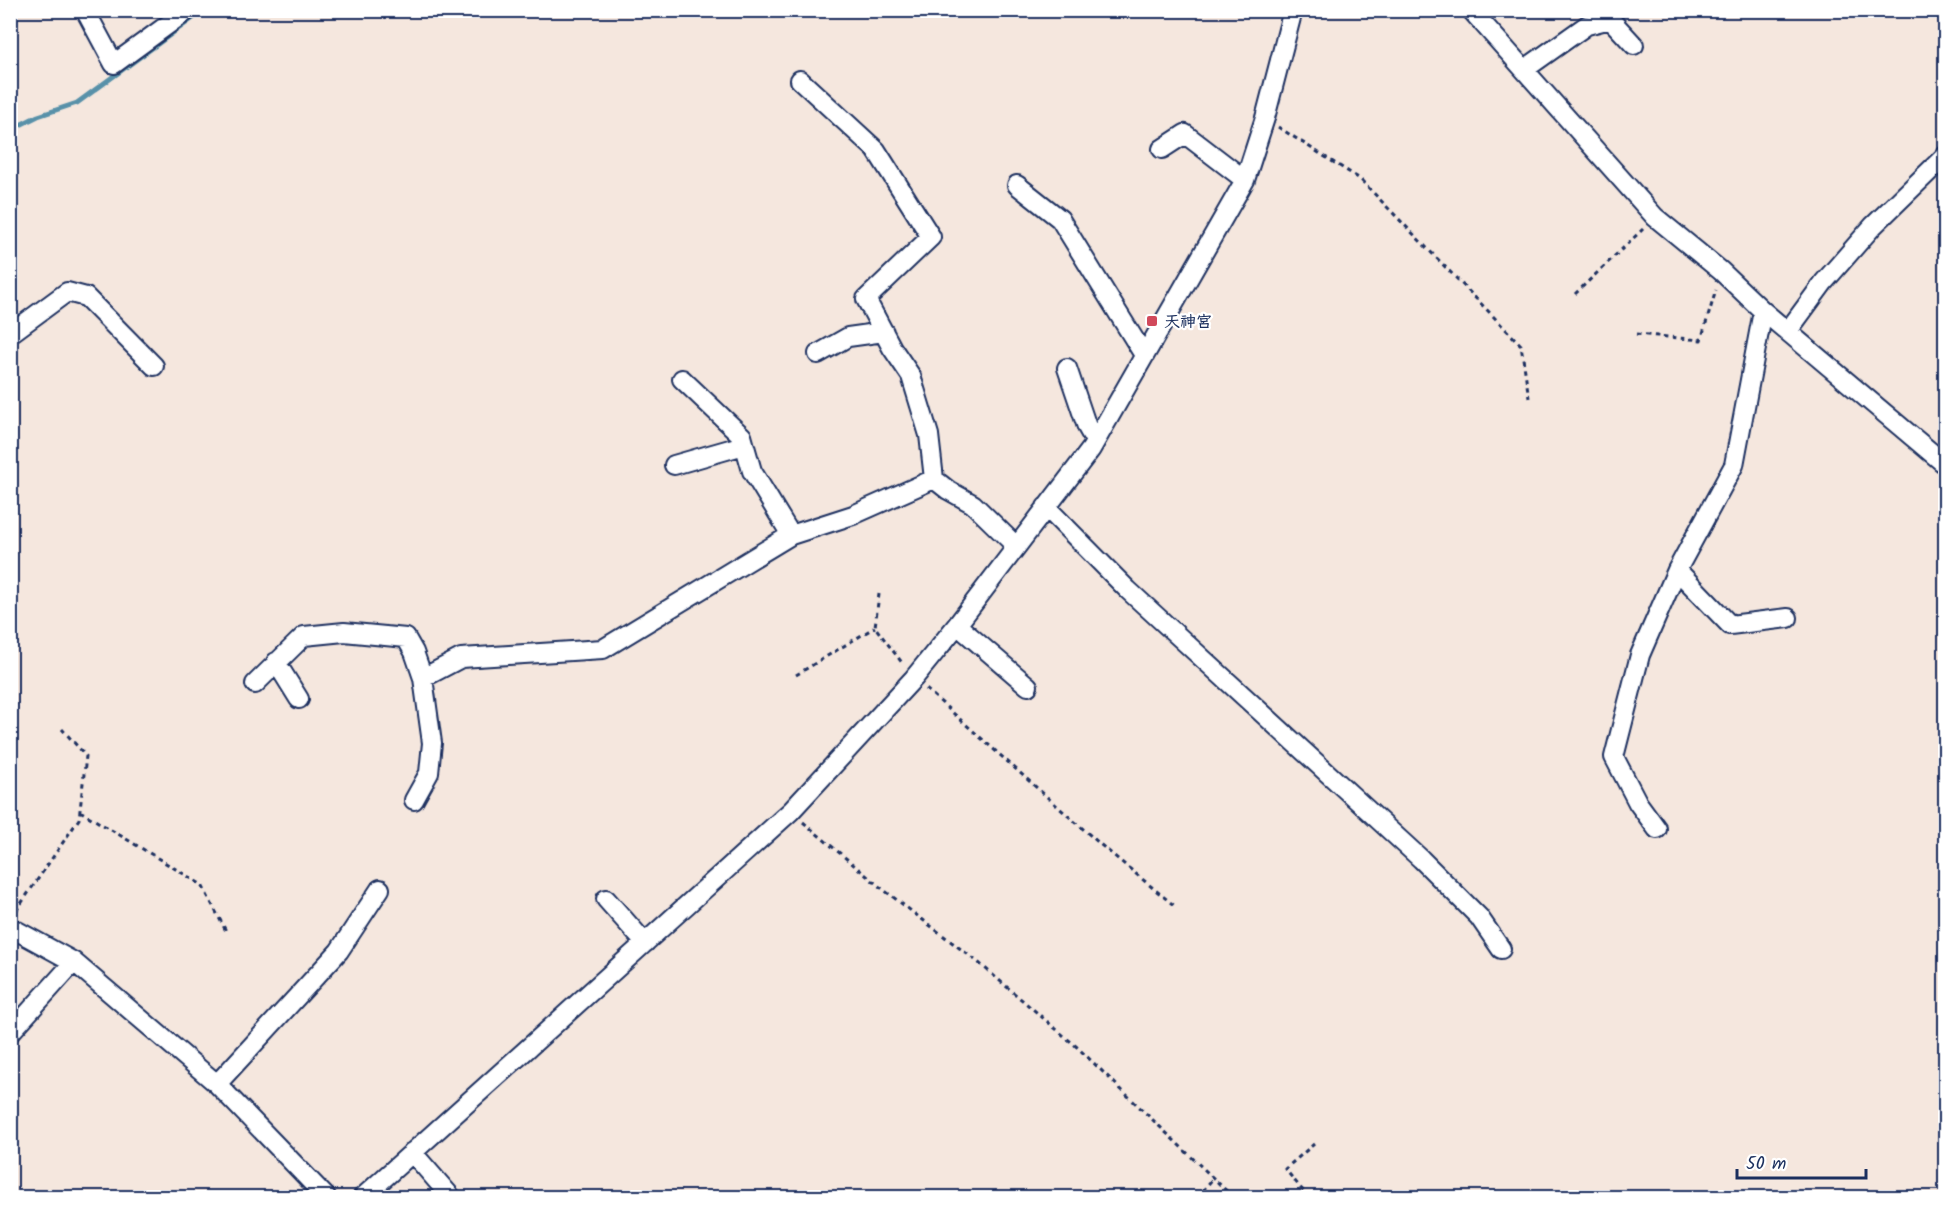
<svg xmlns="http://www.w3.org/2000/svg" width="1956" height="1208" font-family="Kalam,'LXGW WenKai TC',sans-serif">
	<style>
		.lines { fill: none; stroke-linecap: round; stroke-linejoin: round }
		.stream { stroke: #5891a9; stroke-width: 5 }
		.minor-casing { stroke: #1b2f5e; stroke-width: 22 }
		.path { stroke: #1b2f5e; stroke-width: 3; stroke-dasharray: 4.5 4.5; stroke-linecap: butt }
		.minor { stroke: #fff; stroke-width: 18 }
		.poi-dot { fill: #d1495b; stroke: #fff; stroke-width: 2 }
		.labels { text-anchor: middle; stroke-width: 4.5; stroke-linejoin: round; paint-order: stroke }
		.poi-label { font-size: 16px; font-weight: bold; fill: #1b2f5e; stroke: #fff; text-anchor: start }
	</style>
	<rect width="100%" height="100%" fill="#f5e7de"/>
	<filter id="ink" filterUnits="userSpaceOnUse"><feTurbulence type="fractalNoise" baseFrequency=".0167" numOctaves="2"/><feDisplacementMap in="SourceGraphic" scale="12" xChannelSelector="R" yChannelSelector="G"/><feConvolveMatrix kernelMatrix="1 2 1 2 8 2 1 2 1" color-interpolation-filters="sRGB"/></filter>
	<g filter="url(#ink)">
		<g class="lines">
			<!-- stream -->
			<path class="stream" d="M10 130 38 116 77 103 204 10"/>
			<!-- minor casing -->
			<g class="minor-casing">
				<path id="minor" d="M85 10 114 64 188 10
					M1471 10 1655 217 1721 271 1763 311 1946 465
					M1525 69 1587 25 1610 19 1634 45
					M800 80 876 150 931 237 866 299 892 348 911 376 929 435 934 479
					M1162 149 1185 134 1245 180
					M1017 185 1060 219 1144 355
					M1788 331 1824 282 1873 226 1946 155
					M10 334 67 292 86 297 154 366
					M818 354 848 337 884 332
					M1067 368 1087 427 1095 441
					M682 379 742 436 752 471 791 535
					M674 465 744 445
					M1046 507 1128 590 1421 859 1479 917 1501 949
					M1677 570 1730 625 1788 618
					M957 625 1028 686
					M276 662 299 699
					M255 684 304 636 344 632 406 638 414 652 423 678 461 658 603 649 791 535 853 515 934 479 948 490 973 504 1016 546
					M414 800 429 773 432 743 423 678
					M1657 829 1638 803 1614 757 1640 655 1677 570 1734 465 1763 311
					M606 899 645 943
					M10 927 74 962 217 1084 327 1198
					M10 1033 74 962
					M217 1084 339 951 380 889
					M412 1152 452 1198
					M362 1198 791 811 914 678 957 625 1091 449 1245 180 1265 118 1293 10"/>
			</g>
			<!-- path -->
			<path class="path" d="M1278 127 1360 179 1521 345 1529 398
				M1575 294 1643 229
				M1636 334 1701 340 1716 290
				M879 594 875 627 903 664
				M796 675 875 627
				M926 689 1101 845 1176 907
				M80 811 202 885 227 933
				M803 822 880 887 979 963 1077 1047 1234 1198
				M16 911 79 819 86 756 62 729
				M1197 1198 1214 1177
				M1309 1198 1285 1169 1314 1144"/>
			<!-- minor -->
			<use href="#minor" class="minor"/>
		</g>
	</g>
	<!-- markers -->
	<rect class="poi-dot" x="1146" y="315" width="12" height="12" rx="3"/>
	<g class="labels">
		<!-- poi labels -->
		<g class="poi-label">
			<text x="1164" y="327">天神宮</text>
		</g>
	</g>
	<!-- margin -->
	<rect width="1956" height="1208" fill="none" stroke="#fff" stroke-width="36"/>
	<rect x="18" y="18" width="1920" height="1172" fill="none" stroke="#1b2f5e" stroke-width="2" filter="url(#ink)"/>
	<!-- scale -->
	<path d="M1737 1169v9h129v-9" fill="none" stroke="#1b2f5e" stroke-width="3"/>
	<text x="1746" y="1169" font-size="18" fill="#1b2f5e" stroke="#ffffff" stroke-width="4.5" paint-order="stroke">50 m</text>
</svg>
